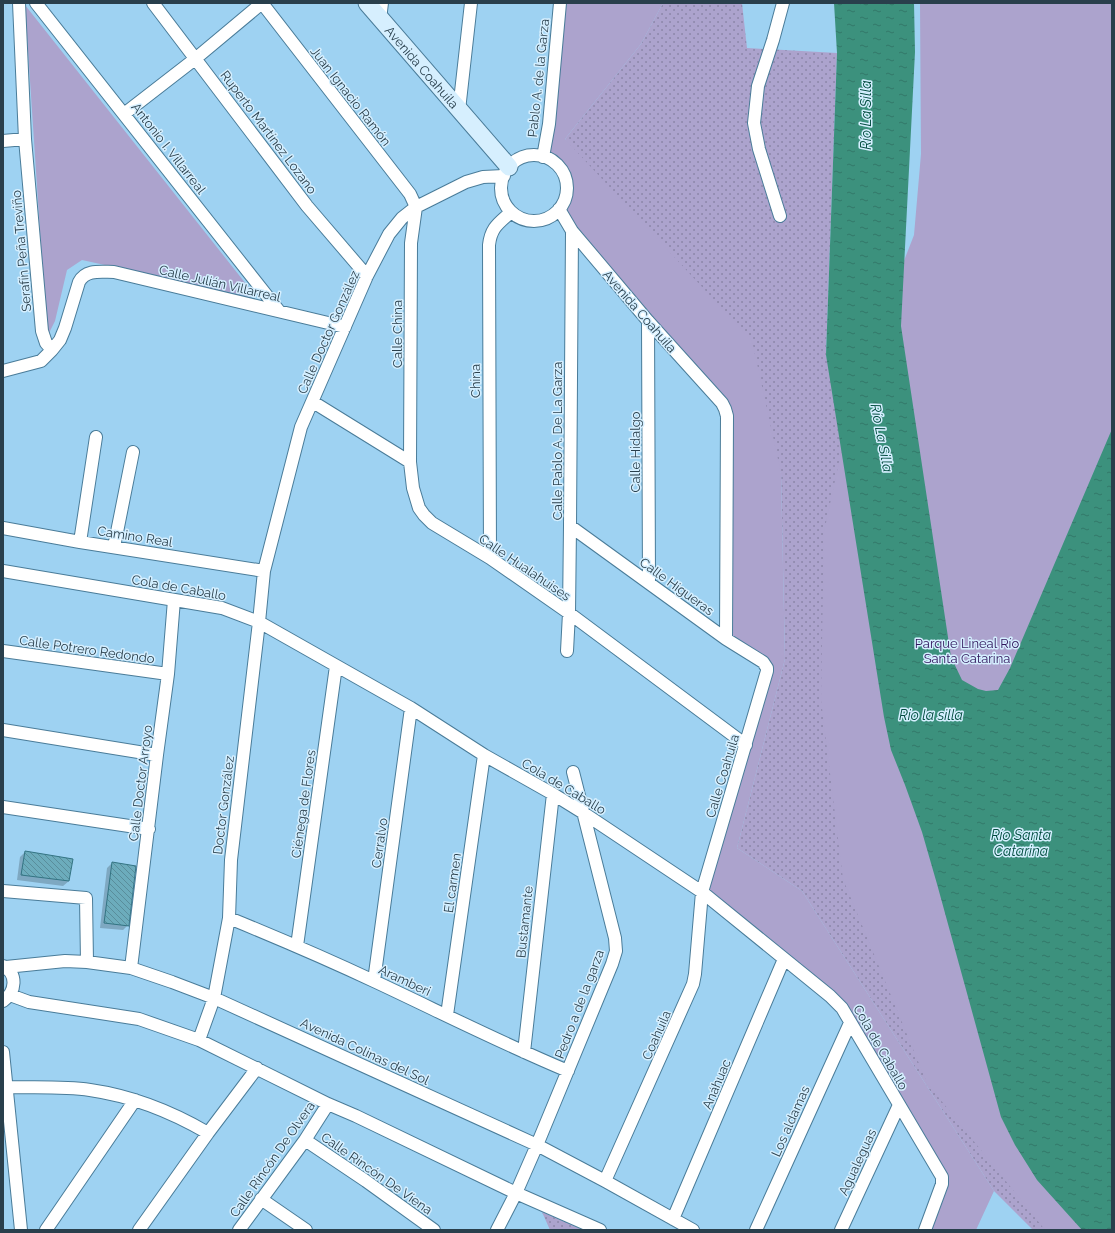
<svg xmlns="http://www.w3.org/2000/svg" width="1115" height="1233" font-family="Raleway,sans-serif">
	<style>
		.grass { fill: url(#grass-dots) }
		.park { fill: #aca3cd }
		.water { fill: url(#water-ripples) }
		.shadow { fill: #0003 }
		.building { fill: url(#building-back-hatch); stroke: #337483 }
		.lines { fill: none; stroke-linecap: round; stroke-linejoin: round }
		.street-casing { stroke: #4a7c99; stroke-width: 14 }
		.secondary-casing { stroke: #4a7c99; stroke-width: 19 }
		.street { stroke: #fff; stroke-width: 12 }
		.secondary { stroke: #d6effe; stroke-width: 17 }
		.labels { text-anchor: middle; stroke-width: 3; stroke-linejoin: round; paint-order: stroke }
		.street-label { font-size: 13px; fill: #293f4c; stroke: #d5efff }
		.park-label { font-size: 13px; fill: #31165c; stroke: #d5efff }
		.water-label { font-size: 14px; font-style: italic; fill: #004b3e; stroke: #d5efff }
	</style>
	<defs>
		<pattern id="grass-dots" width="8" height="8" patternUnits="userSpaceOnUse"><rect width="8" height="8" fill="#aca3cd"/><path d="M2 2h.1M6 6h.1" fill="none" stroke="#8c86a9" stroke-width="1.8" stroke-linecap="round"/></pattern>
		<pattern id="water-ripples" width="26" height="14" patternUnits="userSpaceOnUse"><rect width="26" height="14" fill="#3c917d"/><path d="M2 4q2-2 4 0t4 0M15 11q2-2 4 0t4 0" fill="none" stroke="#327869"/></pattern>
		<pattern id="building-back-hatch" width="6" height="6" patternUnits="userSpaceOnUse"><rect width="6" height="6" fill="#6cacbc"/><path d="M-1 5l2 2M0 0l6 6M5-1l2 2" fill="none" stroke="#598d9b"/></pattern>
	</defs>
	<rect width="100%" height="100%" fill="#9ed2f2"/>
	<!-- grass -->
	<path class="grass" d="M663 3H742L747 48 837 53 826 355 1082 1230H1033L994 1191 802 891 737 848 785 659 781 473 565 139 641 44Z
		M542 1212 583 1230H550Z"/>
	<!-- park -->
	<path class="park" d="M560 3H663L641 44 565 139 752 341 781 473 785 659 737 848 802 891 994 1191 976 1230H925L942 1185 842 1008 702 892 767 671 726 639 727 416 559 209C571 188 568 173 549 159Z
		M920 3H1112V1230H1045L927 1083 843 879 821 700 824 532 855 387 914 235 921 154Z
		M25 5 250 289 251 297 82 260 67 270 55 321 47 337Z"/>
	<!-- water -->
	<path class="water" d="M834 3H914L915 52 901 326 951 657 962 680 978 689 986 691 998 690 1010 668 1112 429V1230H1082L1037 1180 1015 1145 1001 1117 937 884 922 832 905 785 891 750 884 717 826 355 837 53Z"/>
	<!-- shadow -->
	<path class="shadow" d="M25 852 72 860 69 881 63 886 17 880 20 857Z
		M112 863 128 925 123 930 100 928 107 868Z"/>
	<!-- building -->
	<path class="building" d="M25 851 73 859 69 881 21 875Z
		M112 862 136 866 129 926 104 923Z"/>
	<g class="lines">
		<!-- street casing -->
		<g class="street-casing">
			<path id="street" d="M19 3 25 139 42 331 46 343 52 350
				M36 3 279 311
				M153 3 307 206 367 276
				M262 3 410 194 416 207
				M380 19 382 3
				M459 110 471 3
				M124 114 195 59 262 3
				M3 141 25 139
				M501 188a33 33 0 1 1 66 0a33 33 0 1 1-66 0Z
				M543 157 549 124 560 3
				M416 207 411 243 410 462 413 488 419 508 424 515 432 523 490 558 569 613 746 745
				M559 209 572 231 648 321 722 403 725 409 727 416 726 639
				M780 216 759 149 754 123 758 86 773 40 783 3
				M648 321 649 583
				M3 371 41 361 52 350 60 340 65 328 79 282C86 269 101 272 114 272L345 327
				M313 402 410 462
				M570 526 726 639 763 662 767 668V671L702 892 695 974 693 984 605 1181
				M3 528 80 542 264 571
				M80 542 96 437
				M114 547 133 452
				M490 558 489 245C491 227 499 223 511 212
				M3 571 222 608 259 622 411 708 484 755 553 794 582 812 702 892 830 996 842 1008 942 1177V1184L925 1230
				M3 651 168 674
				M567 651 569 613 570 526 572 231
				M3 730 157 755
				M3 807 149 829
				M3 891 86 898 87 962
				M229 918C278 938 327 959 376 982 440 1012 503 1044 568 1071
				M297 946 336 666
				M3 966C18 974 16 992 3 1001
				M6 967 65 961 87 962 131 968 172 982 214 998 537 1145 605 1181 693 1230
				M131 968 157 755 168 674 174 600
				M374 981 411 708
				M10 995 29 1002 139 1019 199 1040 328 1104 356 1116 516 1193 600 1230
				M447 1015 484 755
				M199 1040 214 998 229 918 231 860 259 622 264 571 301 427 367 276 389 234 402 218 416 207 466 182 483 177 504 176
				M3 1052 21 1230
				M524 1052 553 794
				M7 1087C34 1088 63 1086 90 1090 132 1096 172 1112 208 1133
				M305 1140 366 1181 434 1230
				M261 1199 306 1230
				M673 1219 784 959
				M46 1230 135 1100
				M139 1230 208 1133 257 1068
				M239 1230 305 1140 328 1104
				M497 1230 516 1193 537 1145 612 964 616 951 615 938 573 772
				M756 1230 850 1023
				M841 1230 899 1105"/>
		</g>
		<!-- secondary casing -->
		<g class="secondary-casing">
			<path id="secondary" d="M367 3 509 167"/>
		</g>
		<!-- street -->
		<use href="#street" class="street"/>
		<!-- secondary -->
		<use href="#secondary" class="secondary"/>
	</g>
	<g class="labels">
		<!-- street labels -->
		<g class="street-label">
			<text transform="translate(422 67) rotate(49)" y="5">Avenida Coahuila</text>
			<text transform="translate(538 78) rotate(-84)" y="5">Pablo A. de la Garza</text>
			<text transform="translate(351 96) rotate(52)" y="5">Juan Ignacio Ramón</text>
			<text transform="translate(269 132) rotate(53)" y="5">Ruperto Martínez Lozano</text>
			<text transform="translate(169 148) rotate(52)" y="5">Antonio I. Villarreal</text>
			<text transform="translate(21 251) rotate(-95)" y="5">Serafín Peña Treviño</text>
			<text transform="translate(220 283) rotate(13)" y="5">Calle Julián Villarreal</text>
			<text transform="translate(640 311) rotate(49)" y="5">Avenida Coahuila</text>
			<text transform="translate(328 332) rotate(-66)" y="5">Calle Doctor González</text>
			<text transform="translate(397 334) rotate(-90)" y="5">Calle China</text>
			<text transform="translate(475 381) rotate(-90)" y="5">China</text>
			<text transform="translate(557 441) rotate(-90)" y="5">Calle Pablo A. De La Garza</text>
			<text transform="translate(635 452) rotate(-90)" y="5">Calle Hidalgo</text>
			<text transform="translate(135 536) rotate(9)" y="5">Camino Real</text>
			<text transform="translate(525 567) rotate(34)" y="5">Calle Hualahuises</text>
			<text transform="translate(677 586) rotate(36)" y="5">Calle Higueras</text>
			<text transform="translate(179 587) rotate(10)" y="5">Cola de Caballo</text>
			<text transform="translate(87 649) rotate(8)" y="5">Calle Potrero Redondo</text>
			<text transform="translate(722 776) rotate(-73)" y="5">Calle Coahuila</text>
			<text transform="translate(140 783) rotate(-83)" y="5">Calle Doctor Arroyo</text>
			<text transform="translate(564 786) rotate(31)" y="5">Cola de Caballo</text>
			<text transform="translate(303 804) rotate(-82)" y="5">Ciénega de Flores</text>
			<text transform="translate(223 805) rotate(-83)" y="5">Doctor González</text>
			<text transform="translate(379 843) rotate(-82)" y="5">Cerralvo</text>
			<text transform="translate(452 883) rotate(-82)" y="5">El carmen</text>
			<text transform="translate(524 922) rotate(-84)" y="5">Bustamante</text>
			<text transform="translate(405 980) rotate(25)" y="5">Aramberi</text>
			<text transform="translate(579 1004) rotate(-69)" y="5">Pedro a de la garza</text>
			<text transform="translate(656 1035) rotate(-66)" y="5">Coahuila</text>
			<text transform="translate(881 1047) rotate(60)" y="5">Cola de Caballo</text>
			<text transform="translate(365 1051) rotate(25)" y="5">Avenida Colinas del Sol</text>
			<text transform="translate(716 1084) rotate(-67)" y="5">Anáhuac</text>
			<text transform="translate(790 1121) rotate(-66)" y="5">Los aldamas</text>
			<text transform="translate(272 1159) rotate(-55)" y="5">Calle Rincón De Olvera</text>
			<text transform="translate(857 1162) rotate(-65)" y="5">Agualeguas</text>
			<text transform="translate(377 1173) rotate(35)" y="5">Calle Rincón De Viena</text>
		</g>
		<!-- park labels -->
		<g class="park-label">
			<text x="967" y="648">Parque Lineal Río<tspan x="967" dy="15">Santa Catarina</tspan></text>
		</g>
		<!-- water labels -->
		<g class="water-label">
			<text transform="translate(866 115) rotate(-90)" y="5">Río La Silla</text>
			<text transform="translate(882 438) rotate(79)" y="5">Río La Silla</text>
			<text x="931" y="720">Rio la silla</text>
			<text x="1021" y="840">Río Santa<tspan x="1021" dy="16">Catarina</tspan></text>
		</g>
	</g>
	<!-- border -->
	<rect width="1115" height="1233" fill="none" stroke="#293f4c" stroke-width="8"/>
</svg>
